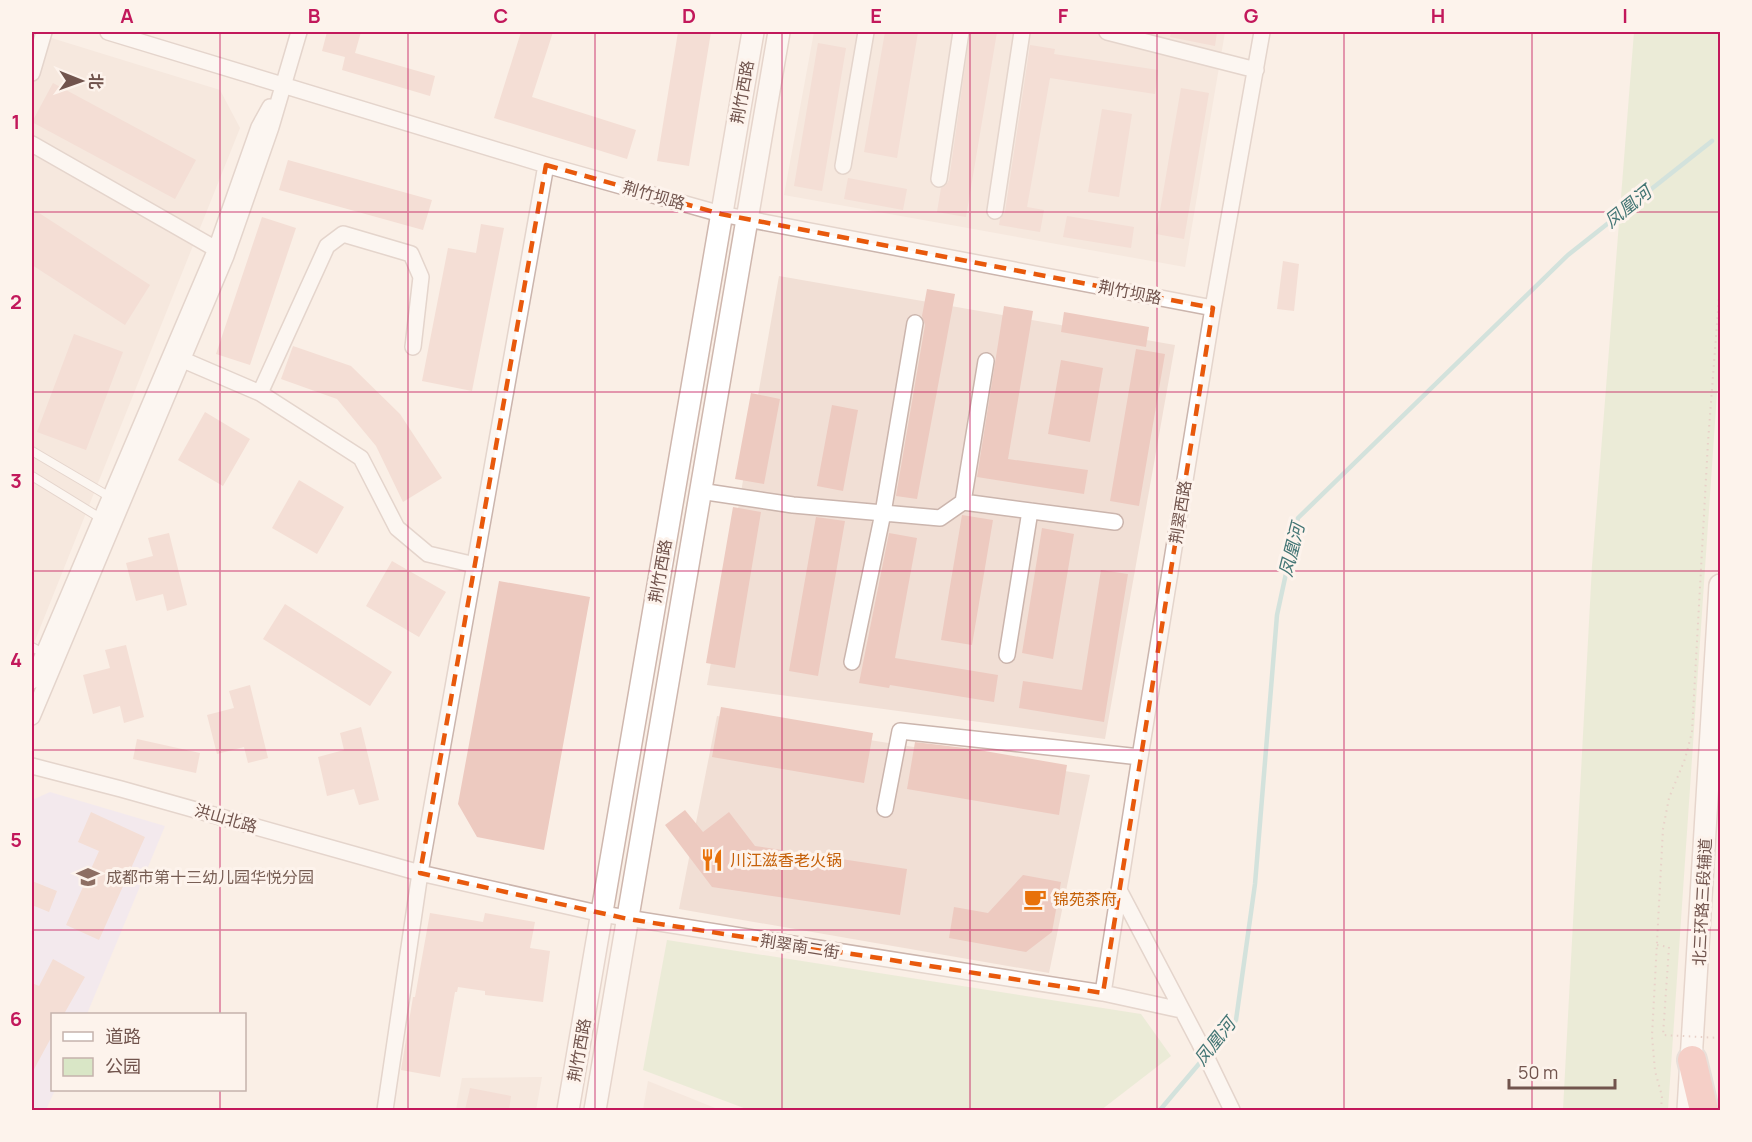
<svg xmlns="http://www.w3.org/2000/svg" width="1752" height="1142" font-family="Manrope,'Noto Sans SC',sans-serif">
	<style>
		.residential { fill: #f1dfd5 }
		.education { fill: #ece3f6 }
		.green { fill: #d9e6c6 }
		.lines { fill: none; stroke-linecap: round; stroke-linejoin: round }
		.stream { stroke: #a4d3d1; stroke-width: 4.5 }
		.building { fill: #edcac0 }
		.lane-casing { stroke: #cbb5ad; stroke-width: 10 }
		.street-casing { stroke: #cbb5ad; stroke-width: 18 }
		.secondary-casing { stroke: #cfb7ae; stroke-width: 24 }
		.highway-casing { stroke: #d4ccca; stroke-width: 32 }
		.path { stroke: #d2ada4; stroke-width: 2; stroke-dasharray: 1.5 4.5; stroke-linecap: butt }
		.lane { stroke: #fff; stroke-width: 8 }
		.street { stroke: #fff; stroke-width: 15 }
		.secondary { stroke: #fff; stroke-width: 21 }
		.highway { stroke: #efa9a3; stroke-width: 28 }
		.path-bridge { stroke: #d2ada4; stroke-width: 2; stroke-dasharray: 1.5 4.5; stroke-linecap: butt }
		.marked { fill: none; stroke: #e8590c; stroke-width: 4.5; stroke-dasharray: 12 8; stroke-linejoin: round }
		.grid { fill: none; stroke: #c2185b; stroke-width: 1.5; stroke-opacity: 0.55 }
		.labels { text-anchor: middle; stroke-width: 6; stroke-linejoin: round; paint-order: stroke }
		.street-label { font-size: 16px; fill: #71544d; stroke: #fdf3ec }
		.food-label { font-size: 16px; fill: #c56008; stroke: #fdf3ec; text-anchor: start }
		.education-label { font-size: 16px; fill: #785e54; stroke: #fdf3ec; text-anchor: start }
		.water-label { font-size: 18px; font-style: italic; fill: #427574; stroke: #fdf3ec }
		.neatline { fill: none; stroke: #c2185b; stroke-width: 2 }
		.grid-label { font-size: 20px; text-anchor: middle; font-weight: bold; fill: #c2185b }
	</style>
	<rect width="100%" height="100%" fill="#faefe6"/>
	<!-- residential -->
	<path class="residential" d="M32 32 220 90 240 128 32 648Z
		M814 32H1225L1185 267 784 195Z
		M779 276 1175 345 1105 739 707 685Z
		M717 716 1090 775 1049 973 679 909Z
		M542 1077 536 1110H456L462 1078Z
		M648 1081 720 1110H643Z"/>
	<!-- education -->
	<path class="education" d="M50 792 165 826 87 1014H52V1090H55L46 1110H32V800Z"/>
	<!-- green -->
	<path class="green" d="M1634 32H1720V349L1668 1110H1563L1592 566Z
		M667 940 1141 1014 1171 1056 1101 1110H749L643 1070Z"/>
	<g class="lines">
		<!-- stream -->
		<path class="stream" d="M1160 1110 1236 1020 1255 884 1277 615 1298 518 1568 255 1712 141"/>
	</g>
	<!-- building -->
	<path class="building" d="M327 32H361L355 53 435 76 430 96 342 70 345 57 322 51Z
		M521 32H553L532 97 636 130 627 159 494 118Z
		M678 32H711L689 166 657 161Z
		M885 32H918L897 158 864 152Z
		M970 32H997L966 217 937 212 941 188 946 185 949 180Z
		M1171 32H1217L1215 46 1170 37Z
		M818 43 846 48 822 191 794 186Z
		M1030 45 1055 49 1054 54 1158 70 1155 94 1050 78 1027 207 1044 210 1040 232 999 225 1000 219 1005 212Z
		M53 83 196 160 175 199 32 122Z
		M1181 88 1209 93 1184 239 1156 234Z
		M1102 109 1132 114 1119 197 1088 192Z
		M288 160 432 200 423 230 279 190Z
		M848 178 907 189 903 210 844 199Z
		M36 211 150 285 125 325 32 265V218Z
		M1067 216 1134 227 1131 248 1063 237Z
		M262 217 296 228 250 365 216 354Z
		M481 224 504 228 472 391 422 381 448 248 476 253Z
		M1283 261 1299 264 1294 311 1277 309Z
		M927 289 955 294 917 499 896 496 925 325 922 316Z
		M1004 306 1033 311 1008 459 1088 470 1084 494 977 477Z
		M1064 312 1149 327 1146 347 1061 332Z
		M74 334 123 352 86 450 37 432Z
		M293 346 351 366 400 414 442 478 403 502 376 446 337 399 281 379Z
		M1136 349 1165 354 1139 506 1110 501Z
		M1061 360 1103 368 1090 442 1048 434Z
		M751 393 780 399 764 484 735 479Z
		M832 405 858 410 843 491 817 486Z
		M205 412 250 439 223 486 178 460Z
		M299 480 344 507 317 554 272 528Z
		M733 507 761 512 735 668 706 663Z
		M962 515 993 520 972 645 941 640Z
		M816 517 845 521 818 676 789 671Z
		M1042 528 1074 534 1053 659 1022 653Z
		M169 533 187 605 167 611 163 594 136 601 126 563 153 556 148 538Z
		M889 533 917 538 895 658 998 675 994 702 890 685 889 688 859 683Z
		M392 561 446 592 419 637 366 606Z
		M1101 570 1128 574 1104 722 1019 708 1023 681 1082 690Z
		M499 581 590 597 544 850 477 837 458 804Z
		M285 604 392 672 370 706 263 639Z
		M126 645 144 717 124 723 120 706 93 714 83 675 110 668 105 650Z
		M250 685 268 758 248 763 244 747 217 754 207 715 234 708 229 691Z
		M721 707 873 733 864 783 712 757Z
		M361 727 379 800 359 805 354 789 327 796 318 757 344 750 340 733Z
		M137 739 200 753 196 773 133 759Z
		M915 742 973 749 1067 765 1059 815 907 789Z
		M685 810 703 832 729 812 755 846 907 869 900 915 712 887 665 825Z
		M91 812 145 837 99 940 66 925 99 851 78 842Z
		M1023 875 1061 882 1052 932 1026 952 949 938 954 907 988 913Z
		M32 881 57 891 49 912 32 905Z
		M430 913 483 922 485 913 535 922 530 948 550 951 543 1002 485 995V991L458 987 457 992H455L440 1077 401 1070 413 997H415Z
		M53 959 85 977 64 1014H52V1036L32 1073V983L39 986Z
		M470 1088 511 1096 509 1110H465Z"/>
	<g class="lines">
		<!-- lane casing -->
		<g class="lane-casing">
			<path id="lane" d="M32 451 110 497
				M32 476 102 519
				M32 647 43 653"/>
		</g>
		<!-- street casing -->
		<g class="street-casing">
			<path id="street" d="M108 32 546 165 721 214 1213 308
				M1107 32 1256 70
				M32 73 44 32
				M32 144 216 249
				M843 166 866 32
				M939 179 961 32
				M995 211 1022 32
				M174 356 260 393 361 458 397 528 428 554 475 565
				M260 393 327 246 343 234 411 254 421 277 413 347
				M700 491 793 505 940 518 963 502 1115 522
				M963 502 986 361
				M1007 655 1030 511
				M852 662 883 513 915 323
				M32 681 216 249 259 127 270 107
				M32 717 226 256 271 127 299 32
				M32 766 121 789 420 873 602 914 1103 993 1181 1010
				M885 809 900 731 1140 757
				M1119 890 1199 1042 1232 1110
				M1103 993 1140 757 1213 308 1262 32
				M385 1110 420 873 546 165"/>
		</g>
		<!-- secondary casing -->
		<g class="secondary-casing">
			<path id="secondary" d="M568 1110 753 32
				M595 1110 779 32
				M1688 1110 1720 585"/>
		</g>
		<!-- highway casing -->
		<g class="highway-casing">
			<path id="highway" d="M1692 1060 1704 1110"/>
		</g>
		<!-- path -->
		<path class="path" d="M1657 945 1669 947
			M1661 1110 1662 1096 1655 1071 1652 1036 1663 829 1669 798 1685 759 1692 732 1708 442 1720 284"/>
		<!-- lane -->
		<use href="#lane" class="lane"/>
		<!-- street -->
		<use href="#street" class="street"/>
		<!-- secondary -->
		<use href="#secondary" class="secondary"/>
		<!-- highway -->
		<use href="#highway" class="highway"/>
		<!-- path-bridge -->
		<path class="path-bridge" d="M1669 947 1663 1035 1720 1038"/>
	</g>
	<!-- marked area -->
	<path d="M0 0H1752V1142H0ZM546 165 721 214 1213 308 1103 993 628 919 420 873Z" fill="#faefe6" fill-opacity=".55" fill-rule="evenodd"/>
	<path class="marked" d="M546 165 721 214 1213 308 1103 993 628 919 420 873Z"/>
	<!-- grid -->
	<path class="grid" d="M220 32V1014M408 32V1110M595 32V1110M782 32V1110M970 32V1110M1157 32V1110M1344 32V1110M1532 32V1110M32 212H1720M32 392H1720M32 571H1720M32 750H1720M32 930H1720M220 1090V1110"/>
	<!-- icons -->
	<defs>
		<g id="restaurant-bare" transform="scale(1.8)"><path d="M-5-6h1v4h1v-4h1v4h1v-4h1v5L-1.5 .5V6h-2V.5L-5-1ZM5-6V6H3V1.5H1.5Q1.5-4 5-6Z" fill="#e8710a" stroke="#fdf3ec" stroke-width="2.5" paint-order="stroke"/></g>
		<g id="school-bare" transform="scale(1.8)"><path d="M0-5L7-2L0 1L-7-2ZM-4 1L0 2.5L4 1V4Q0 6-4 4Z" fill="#8d6e63" stroke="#fdf3ec" stroke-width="2.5" paint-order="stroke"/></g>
		<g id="cafe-bare" transform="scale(1.8)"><path d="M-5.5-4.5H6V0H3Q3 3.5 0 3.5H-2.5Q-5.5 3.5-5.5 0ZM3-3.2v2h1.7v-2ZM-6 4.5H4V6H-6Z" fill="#e8710a" stroke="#fdf3ec" stroke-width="2.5" paint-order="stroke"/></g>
	</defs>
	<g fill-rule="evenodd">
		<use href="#restaurant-bare" x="712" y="860"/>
		<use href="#school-bare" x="88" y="877"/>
		<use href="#cafe-bare" x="1035" y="899"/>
	</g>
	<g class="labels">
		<!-- street labels -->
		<g class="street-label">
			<text transform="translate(742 92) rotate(-80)" y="6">荆竹西路</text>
			<text transform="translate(654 195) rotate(16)" y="6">荆竹坝路</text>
			<text transform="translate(1130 292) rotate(11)" y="6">荆竹坝路</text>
			<text transform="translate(1180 512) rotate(-81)" y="6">荆翠西路</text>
			<text transform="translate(660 571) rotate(-80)" y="6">荆竹西路</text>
			<text transform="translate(226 818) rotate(16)" y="6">洪山北路</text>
			<text transform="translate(1702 902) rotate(-87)" y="6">北三环路三段辅道</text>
			<text transform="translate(800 946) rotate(9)" y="6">荆翠南二街</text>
			<text transform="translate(579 1050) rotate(-80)" y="6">荆竹西路</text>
		</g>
		<!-- food labels -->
		<g class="food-label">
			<text x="730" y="866">川江滋香老火锅</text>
			<text x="1053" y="905">锦苑茶府</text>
		</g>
		<!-- education labels -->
		<g class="education-label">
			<text x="106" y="883">成都市第十三幼儿园华悦分园</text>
		</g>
		<!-- water labels -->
		<g class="water-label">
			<text transform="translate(1628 207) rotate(-39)" y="6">凤凰河</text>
			<text transform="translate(1292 550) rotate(-76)" y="6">凤凰河</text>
			<text transform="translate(1215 1042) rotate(-52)" y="6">凤凰河</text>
		</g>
	</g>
	<!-- border -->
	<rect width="1752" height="1142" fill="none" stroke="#fdf3ec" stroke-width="66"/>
	<!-- legend -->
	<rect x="51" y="1013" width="195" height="78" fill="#fdf3ec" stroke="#c5b3ac" stroke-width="1.5"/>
	<rect x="63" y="1032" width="30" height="9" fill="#ffffff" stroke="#c5b3ac" stroke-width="1.5"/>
	<text x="105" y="1043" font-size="18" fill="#71544d">道路</text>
	<rect x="63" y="1058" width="30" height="18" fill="#d9e6c6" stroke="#c5b3ac" stroke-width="1.5"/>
	<text x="105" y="1073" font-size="18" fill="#71544d">公园</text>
	<!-- north arrow -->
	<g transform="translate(81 81) rotate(91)" stroke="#fdf3ec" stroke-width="4.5" paint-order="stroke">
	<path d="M0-4.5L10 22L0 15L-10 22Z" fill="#71544d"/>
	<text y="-9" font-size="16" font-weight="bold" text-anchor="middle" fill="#71544d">北</text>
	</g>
	<!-- scale -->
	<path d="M1509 1079v9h106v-9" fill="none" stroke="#71544d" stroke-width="3"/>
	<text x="1518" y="1079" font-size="18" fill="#71544d" stroke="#fdf3ec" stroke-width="4.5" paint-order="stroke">50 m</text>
	<rect x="33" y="33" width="1686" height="1076" class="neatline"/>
	<g class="grid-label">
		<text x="127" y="23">A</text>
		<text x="314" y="23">B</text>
		<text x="501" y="23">C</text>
		<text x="689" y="23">D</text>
		<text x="876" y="23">E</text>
		<text x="1063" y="23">F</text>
		<text x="1251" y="23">G</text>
		<text x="1438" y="23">H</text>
		<text x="1625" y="23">I</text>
		<text x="16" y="129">1</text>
		<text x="16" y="309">2</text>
		<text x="16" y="488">3</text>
		<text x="16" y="667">4</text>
		<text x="16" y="847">5</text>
		<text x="16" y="1026">6</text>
	</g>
</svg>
